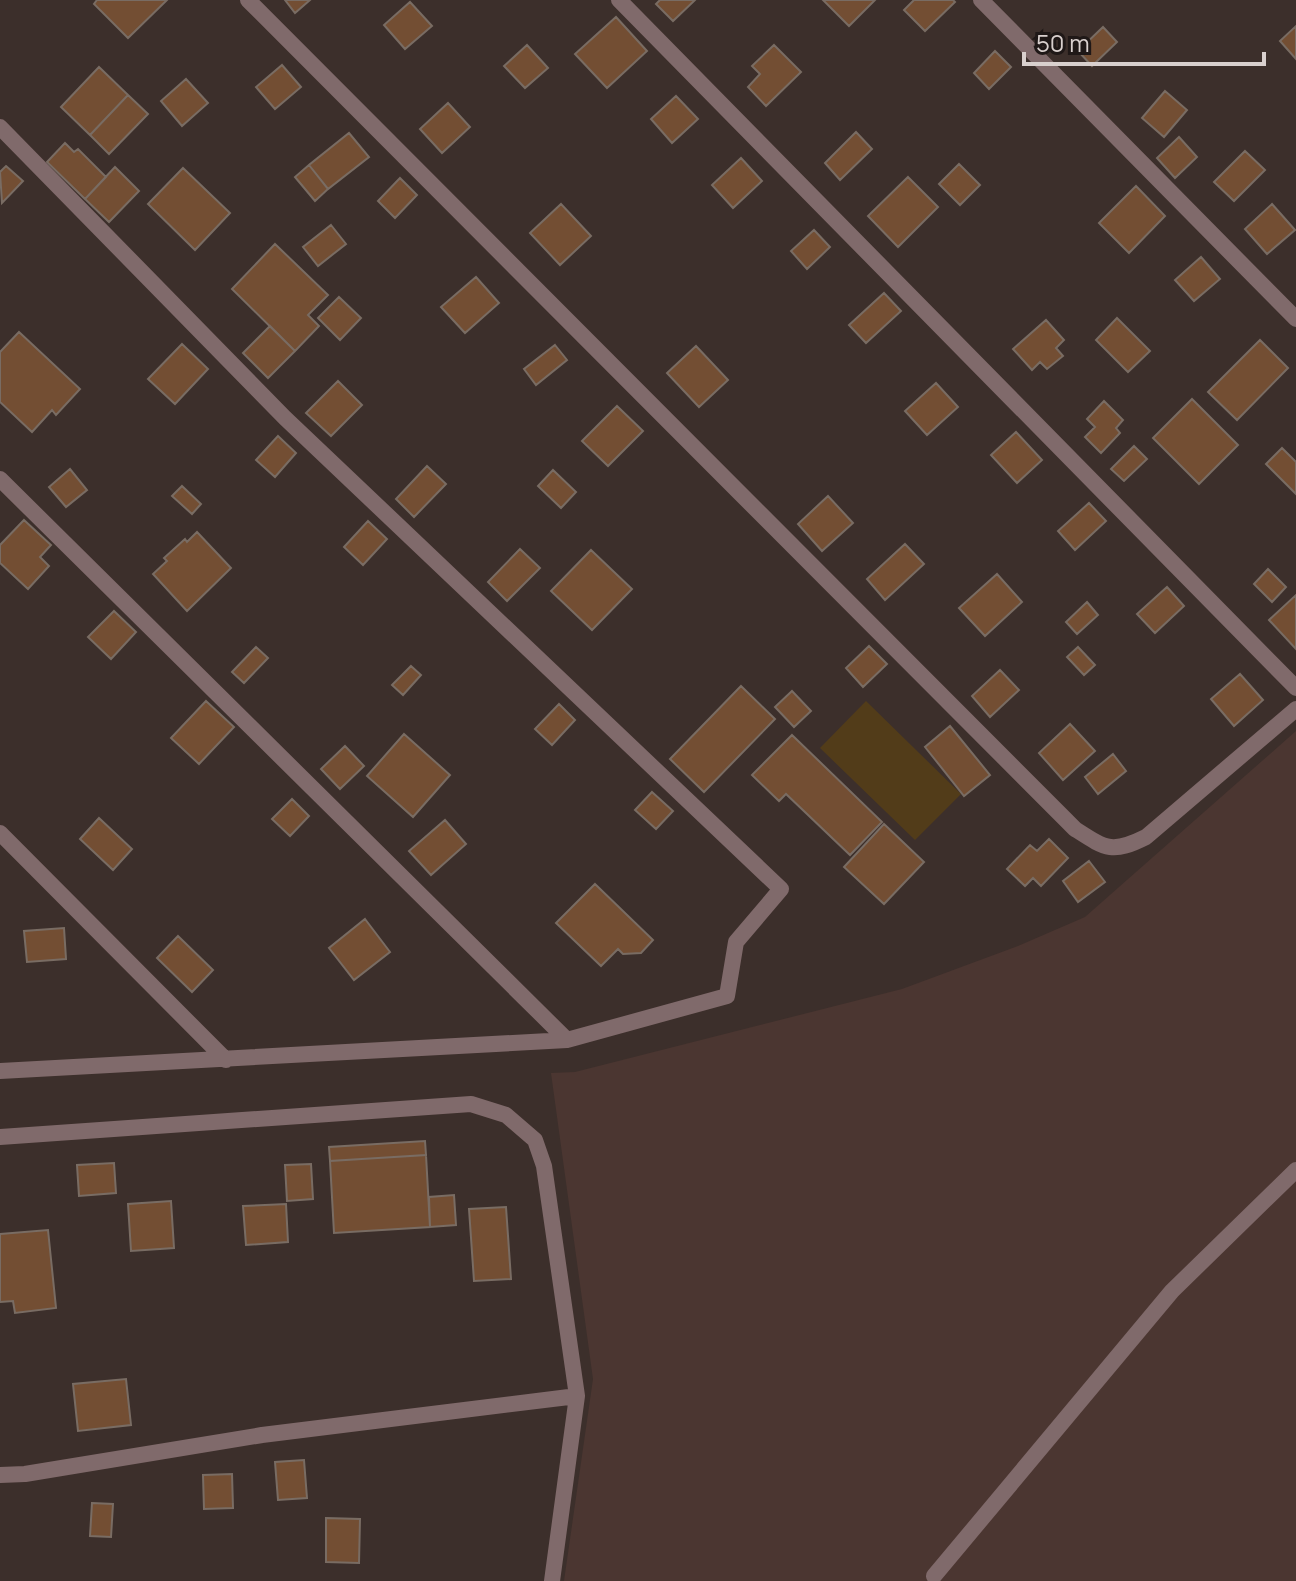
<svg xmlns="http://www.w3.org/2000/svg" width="1296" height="1581" font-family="Manrope,sans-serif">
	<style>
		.built { fill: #4b3631 }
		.green { fill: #523c19 }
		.building { fill: #734e33; stroke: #796c63; stroke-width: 2 }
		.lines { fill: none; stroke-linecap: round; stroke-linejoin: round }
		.lane { stroke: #806a6b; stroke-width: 16 }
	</style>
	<rect width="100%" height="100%" fill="#3c2f2b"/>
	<!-- built -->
	<path class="built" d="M1296 731V1581H564L593 1379 551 1073 575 1072 902 989 1018 946 1085 917Z"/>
	<!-- green -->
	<path class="green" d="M866 701 961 794 915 840 820 748Z"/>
	<!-- building -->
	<path class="building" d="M97 0H167L128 38 94 4Z
		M285 0H310L295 13Z
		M660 0H695L673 21 656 4Z
		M823 0H875L849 26Z
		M914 0H953L955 2 925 31 904 10Z
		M410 2 432 26 405 49 384 25Z
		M616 17 647 51 607 88 575 54Z
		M1296 26V59L1280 41Z
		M1103 27 1117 42 1092 66 1078 51Z
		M527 45 548 68 525 88 504 66Z
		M774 45 801 72 766 106 748 87 760 74 752 66Z
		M995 51 1011 67 989 89 974 73Z
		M282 65 301 87 275 109 256 87Z
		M99 67 128 95 90 135 61 107Z
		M186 79 208 103 182 126 161 101Z
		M1165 91 1187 110 1164 137 1142 118Z
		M128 95 148 114 109 154 90 135Z
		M676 96 698 119 672 143 651 119Z
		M448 103 470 127 442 153 420 129Z
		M856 132 872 149 840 180 825 163Z
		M349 133 369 157 328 189 309 165Z
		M1179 137 1197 157 1175 178 1157 158Z
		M65 143 74 152 78 149 106 177 85 199 47 162Z
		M1245 151 1265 170 1234 201 1214 182Z
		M741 158 762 181 733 208 712 185Z
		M959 164 980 185 960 205 939 184Z
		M309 165 328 189 315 201 295 177Z
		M6 166 23 181 2 203 0 172Z
		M115 167 139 191 109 222 85 199Z
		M183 168 230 213 195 250 148 204Z
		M908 177 938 207 898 247 868 216Z
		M400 178 417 195 395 218 378 201Z
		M1136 186 1165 216 1129 253 1099 223Z
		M561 204 591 236 560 265 530 233Z
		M1272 204 1295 230 1267 254 1245 229Z
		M331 225 346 244 318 266 303 247Z
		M814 230 830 247 807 269 791 251Z
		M275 244 328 295 308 315 319 326 295 351 232 289Z
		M1201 257 1220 279 1194 301 1175 280Z
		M476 277 499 303 465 333 441 307Z
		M884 293 901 311 866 343 849 325Z
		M339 297 361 318 340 340 318 318Z
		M1117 318 1150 351 1128 372 1096 340Z
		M1046 320 1064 340 1056 348 1063 356 1047 369 1040 362 1032 370 1013 349Z
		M270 326 295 351 268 378 243 353Z
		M19 332 80 389 56 415 52 410 32 432 0 402V352Z
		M1260 340 1288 368 1237 420 1208 392Z
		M182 344 208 369 175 404 148 379Z
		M555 345 567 360 536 385 524 369Z
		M696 346 728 380 699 407 667 373Z
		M338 381 362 405 331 436 306 413Z
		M936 383 958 407 927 435 905 411Z
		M1192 399 1238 445 1199 484 1153 438Z
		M1104 401 1123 420 1116 428 1120 433 1101 453 1085 437 1095 427 1087 419Z
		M617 406 643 431 608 466 582 441Z
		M1016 432 1042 460 1017 483 991 455Z
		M278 436 296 453 275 477 256 460Z
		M1134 446 1147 459 1124 481 1111 469Z
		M1282 448 1296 462V494L1266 464Z
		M427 466 446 484 414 517 396 499Z
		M70 469 87 490 66 507 49 487Z
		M553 470 576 492 561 508 538 486Z
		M182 486 201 504 192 514 172 496Z
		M828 496 853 523 822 551 798 524Z
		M1089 503 1106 521 1075 550 1058 531Z
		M24 520 51 545 40 557 49 566 28 589 0 563V545Z
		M368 521 387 539 363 565 344 547Z
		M197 532 231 568 187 611 153 574 167 561 164 558 185 539 187 542Z
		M905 544 924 564 885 600 867 579Z
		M520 549 540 568 507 601 488 582Z
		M591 550 632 589 592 630 551 591Z
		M1268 569 1286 587 1272 602 1254 584Z
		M997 574 1022 602 985 636 959 608Z
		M1167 587 1184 606 1155 633 1137 614Z
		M1296 595V649L1269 620Z
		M1087 602 1098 615 1077 634 1066 622Z
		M114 611 136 632 111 659 88 637Z
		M869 646 887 664 863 687 846 668Z
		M256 647 268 658 244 683 232 672Z
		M1078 647 1095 665 1084 675 1067 657Z
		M411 666 421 675 403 695 392 685Z
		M1000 670 1019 690 990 717 972 696Z
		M1240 674 1263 700 1234 726 1211 699Z
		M741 686 775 719 704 792 670 759Z
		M792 691 811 711 794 727 775 707Z
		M206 701 234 727 199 764 171 738Z
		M559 704 575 720 552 745 535 729Z
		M1070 724 1095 751 1063 780 1039 753Z
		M950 726 990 775 964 796 925 747Z
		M404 734 450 775 413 817 367 776Z
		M792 735 882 822 850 855 786 794 779 801 752 775Z
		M345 746 364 766 340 789 321 769Z
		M1113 754 1126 771 1098 794 1085 777Z
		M652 792 673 811 656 829 635 810Z
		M292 799 309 816 290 836 272 819Z
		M99 818 132 849 113 870 80 839Z
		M445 820 466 844 431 875 409 851Z
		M884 824 924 862 884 904 844 867Z
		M1049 839 1068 858 1041 886 1033 878 1025 886 1007 869 1030 845 1037 851Z
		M1089 861 1105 882 1078 902 1063 881Z
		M595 884 653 940 641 953 623 954 618 949 601 966 556 923Z
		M365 919 390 952 354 980 329 948Z
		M64 928 66 959 27 962 24 931Z
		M178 936 213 970 192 992 157 958Z
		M425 1141 426 1155 330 1161 329 1147Z
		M426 1155 430 1227 334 1233 330 1161Z
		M114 1163 116 1193 79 1196 77 1165Z
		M311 1164 313 1199 287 1201 285 1165Z
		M454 1195 456 1225 430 1227 429 1197Z
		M171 1201 174 1248 131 1251 128 1204Z
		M286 1204 288 1242 246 1245 243 1206Z
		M506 1207 511 1279 474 1281 469 1209Z
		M48 1230 56 1308 15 1313 13 1301 0 1302V1234Z
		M126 1379 131 1425 78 1431 73 1384Z
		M304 1460 307 1498 278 1500 275 1462Z
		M232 1474 233 1508 204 1509 203 1475Z
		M92 1503 113 1504 111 1537 90 1536Z
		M326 1518 360 1519 359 1563 326 1562Z"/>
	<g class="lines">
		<!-- lane -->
		<path class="lane" d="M248 0 1075 829C1106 849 1112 854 1146 837L1296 709
			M619 0 1296 688
			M981 0 1296 319
			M0 127 285 418 781 889 736 942 727 996 567 1040 0 1071
			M0 479 567 1040
			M0 833 226 1060
			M0 1137 471 1104 506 1115 535 1140 544 1166 577 1396 552 1581
			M0 1475 25 1474 262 1435 577 1396
			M934 1576 1172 1291 1296 1170"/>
	</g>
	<!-- scale -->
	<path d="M1024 52v12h240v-12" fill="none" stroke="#d9d0ce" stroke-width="4"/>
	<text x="1036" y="52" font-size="24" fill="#d9d0ce" stroke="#1f1817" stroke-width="6" paint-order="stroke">50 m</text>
</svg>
